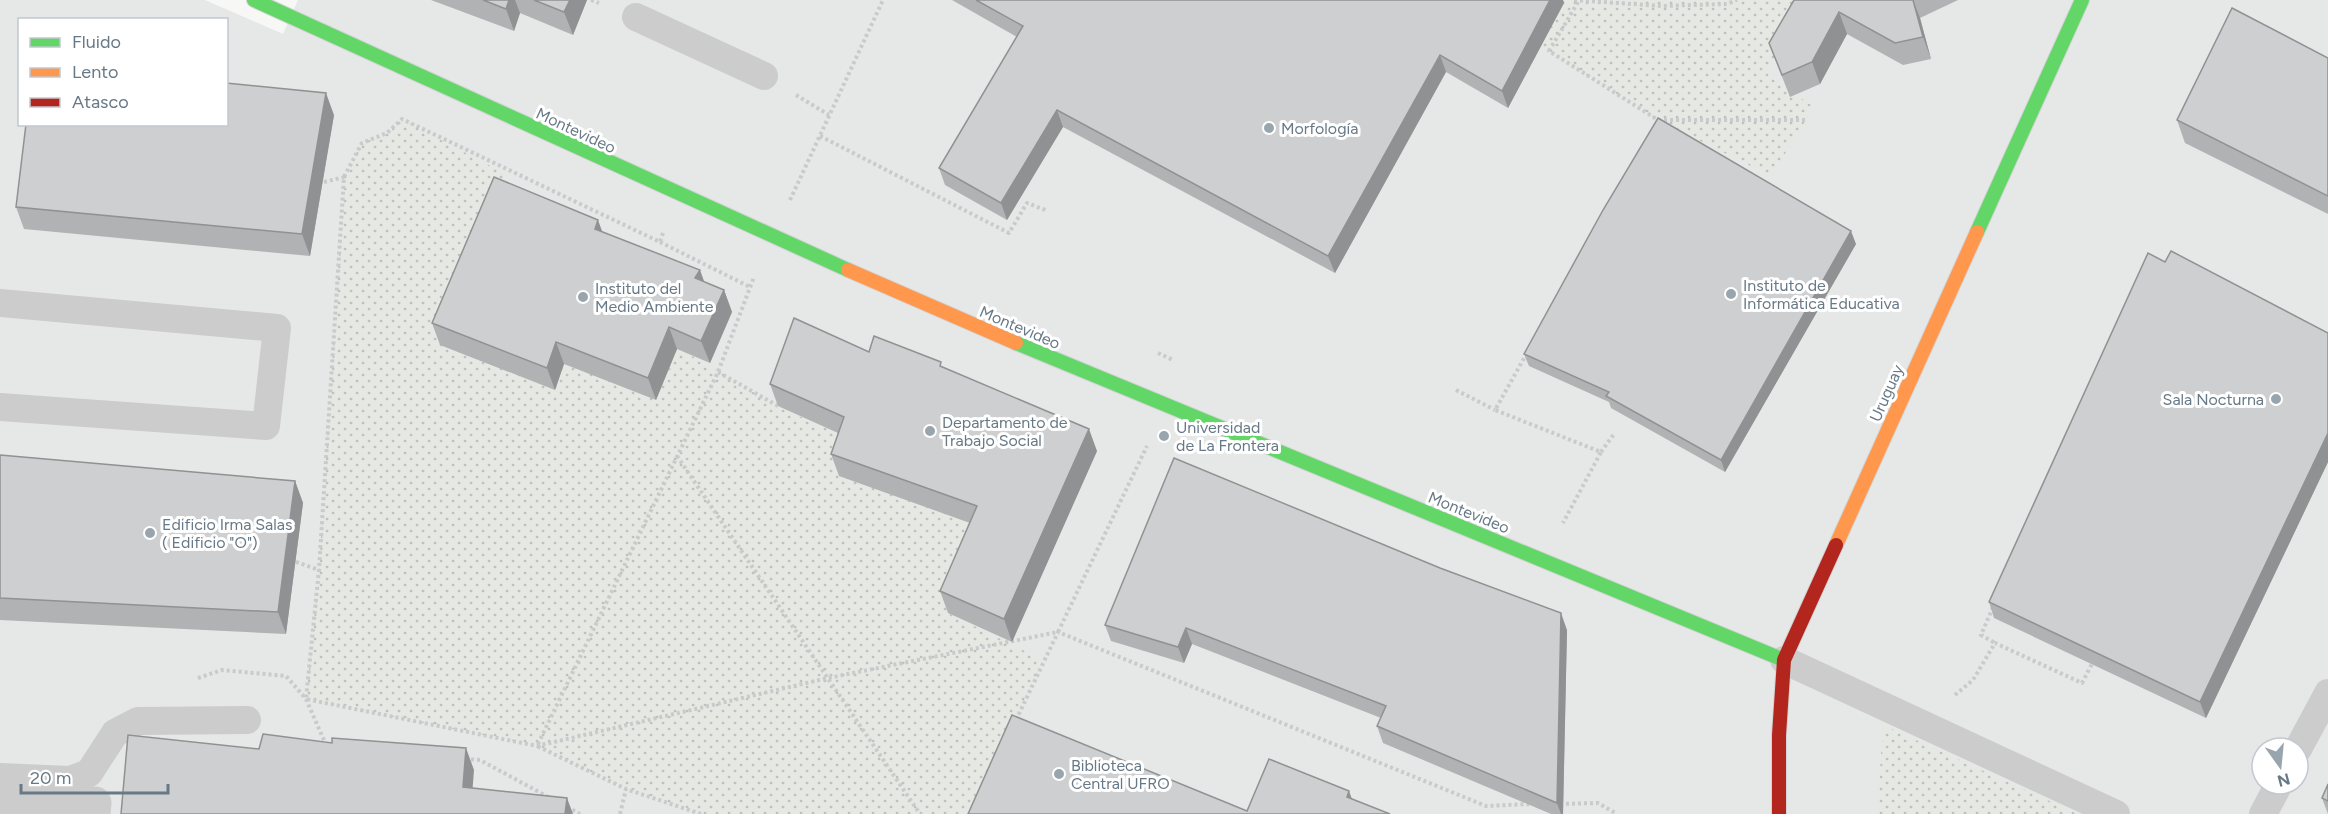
<svg xmlns="http://www.w3.org/2000/svg" width="2328" height="814" font-family="Figtree,sans-serif">
	<style>
		.built { fill: #e6e7e7; fill-rule: evenodd }
		.grass { fill: url(#grass-dots) }
		.lines { fill: none; stroke-linecap: round; stroke-linejoin: round }
		.fast-casing { stroke: #d3d4d5; stroke-width: 16 }
		.slow-casing { stroke: #d3d4d5; stroke-width: 16 }
		.jam-casing { stroke: #d3d4d5; stroke-width: 16 }
		.path { stroke: #c9cacb; stroke-width: 4; stroke-dasharray: 3 3; stroke-linecap: butt }
		.lane { stroke: #cccccd; stroke-width: 28 }
		.street { stroke: #cccccd; stroke-width: 33 }
		.fast { stroke: #63d668; stroke-width: 14 }
		.slow { stroke: #ff974d; stroke-width: 14 }
		.jam { stroke: #b3261e; stroke-width: 14 }
		.wall { fill: #b1b2b3 }
		.shaded-wall { fill: #909192 }
		.building { fill: #cecfd0; stroke: #909192; stroke-width: 1.5 }
		.poi-dot { fill: #99a5ad; stroke: #fff; stroke-width: 2 }
		.labels { text-anchor: middle; stroke-width: 6; stroke-linejoin: round; paint-order: stroke }
		.poi-label { font-size: 16px; fill: #677986; stroke: #fff; text-anchor: start }
		.street-label { font-size: 16px; fill: #677986; stroke: #fff }
	</style>
	<defs>
		<pattern id="grass-dots" width="8" height="8" patternUnits="userSpaceOnUse" patternTransform="scale(1.5)"><rect width="8" height="8" fill="#e6e9e3"/><path d="M2 2h.1M6 6h.1" fill="none" stroke="#bec2be" stroke-width="1.8" stroke-linecap="round"/></pattern>
	</defs>
	<rect width="100%" height="100%" fill="#f7f7f6"/>
	<!-- built -->
	<path class="built" d="M0 0H205L283 34 298 0H2328V814H0ZM20 20H226V124H20ZM2262 748H2298V784H2262Z"/>
	<!-- grass -->
	<path class="grass" d="M1560 0H1792L1794 14 1768 76 1814 107 1771 176 1658 120 1541 46Z
		M402 119 509 176 503 199 577 329 656 400 677 349C712 364 742 387 776 405 801 418 827 428 852 440L840 476 985 528 948 613 1043 660 973 814H701L626 789 537 746 306 699 319 570 344 177 362 143 387 133Z
		M1883 725 2078 814H1877Z"/>
	<g class="lines">
		<!-- fast casing -->
		<g class="fast-casing">
			<path id="fast" d="M254 0 848 270
				M1977 232 2082 0
				M1016 343 1784 660"/>
		</g>
		<!-- slow casing -->
		<g class="slow-casing">
			<path id="slow" d="M848 270 1016 343
				M1836 545 1977 232"/>
		</g>
		<!-- jam casing -->
		<g class="jam-casing">
			<path id="jam" d="M1779 814V735L1784 660 1836 545"/>
		</g>
		<!-- path -->
		<path class="path" d="M591 0 599 3
			M1574 0 1661 6 1727 4 1737 0
			M1578 2 1549 51 1658 120H1806
			M796 95 829 115
			M820 136 1009 233 1027 203 1048 211
			M324 182 344 177
			M790 200 883 0
			M663 233 660 242 402 119 387 133 362 143 344 177 319 570 306 699 537 746 828 678 1058 632 1147 446
			M660 242 750 287
			M1158 353 1173 360
			M1527 353 1495 410 1601 452 1563 523
			M718 372 778 406
			M1456 390 1495 410
			M1601 452 1614 434
			M677 456 920 814
			M296 562 319 570
			M1993 607 1981 635 1995 643
			M198 678 222 670 286 676 306 699 327 747
			M1955 695 1973 680 1995 643 2082 683 2092 664
			M1016 720 1058 632 1486 806 1531 804
			M465 759 480 760 550 798
			M1560 804 1598 803 1617 814
			M567 807 580 814
			M620 814 626 789
			M701 814 626 789 537 746 718 372 754 277"/>
		<!-- lane -->
		<path class="lane" d="M636 17 764 76
			M0 303 277 328 266 426 0 407
			M1784 660 2116 814
			M2298 749 2328 693
			M0 777 70 780 89 773 115 733 138 721 247 720
			M2263 814 2279 784"/>
		<!-- street -->
		<path class="street" d="M0 805 54 806 95 803 94 814"/>
		<!-- fast -->
		<use href="#fast" class="fast"/>
		<!-- slow -->
		<use href="#slow" class="slow"/>
		<!-- jam -->
		<use href="#jam" class="jam"/>
	</g>
	<!-- wall -->
	<path class="wall" d="M431 0H587L573 35 520 13 514 31Z
		M952 0H1563L1564 3 1508 108 1446 72 1335 273 1063 127 1007 220 945 185 939 168 1017 37Z
		M1794 0H1958L1920 18 1931 59 1903 65 1847 34 1820 84 1790 97 1769 43Z
		M2328 58V214L2185 143 2177 120Z
		M334 115 310 256 24 229 16 207Z
		M602 232 704 282 724 290 732 312 710 363 677 349 656 400 564 364 555 390 440 345 432 323Z
		M1856 244 1725 472 1611 408 1609 402 1529 366 1524 354Z
		M2165 262 2328 333V462L2206 718 1994 618 1989 602Z
		M869 352 943 367 1097 451 1012 642 948 613 940 591 970 523 839 476 831 454 838 433 778 406 770 384Z
		M0 455 295 481 303 503 286 634 0 620Z
		M1105 625 1567 630 1563 814H1551L1383 743 1377 726 1381 718 1192 644 1184 663 1111 641Z
		M2328 784V814L2322 798Z"/>
	<!-- shaded-wall -->
	<path class="shaded-wall" d="M509 0H515L520 13 514 31 506 9Z
		M570 0H587L573 35 564 12Z
		M1550 0H1563L1564 3 1508 108 1502 91Z
		M1913 0 1920 18 1931 59 1923 37Z
		M1839 12 1847 34 1820 84 1812 62Z
		M1440 55 1446 72 1335 273 1328 256Z
		M326 93 334 115 310 256 302 234Z
		M1057 110 1063 127 1007 220 1001 203Z
		M598 220 606 242 595 229Z
		M1851 231 1856 244 1725 472 1721 460Z
		M700 270 708 292 695 278Z
		M724 290 732 312 710 363 701 341Z
		M669 327 677 349 656 400 648 378Z
		M556 342 564 364 555 390 547 368Z
		M1089 429 1097 451 1012 642 1004 619Z
		M2328 433V462L2206 718 2200 702Z
		M295 481 303 503 286 634 278 612Z
		M1561 613 1567 630 1563 814H1561L1557 803Z
		M1186 628 1192 644 1184 663 1178 647Z
		M466 748 474 770 471 809 463 787Z
		M1349 791 1356 810 1347 797Z
		M567 798 573 814H565Z"/>
	<!-- building -->
	<path class="building" d="M483 0H509L506 9Z
		M534 0H570L564 12Z
		M976 0H1550L1502 91 1440 55 1328 256 1057 110 1001 203 939 168 1023 26Z
		M1794 0H1913L1923 37 1895 43 1839 12 1812 62 1782 75 1769 43Z
		M2232 8 2328 58V196L2177 120Z
		M226 83 326 93 302 234 16 207 26 124H226Z
		M1658 118 1851 231 1721 460 1606 396 1609 392 1524 354 1603 210Z
		M494 177 598 220 595 229 700 270 695 278 724 290 701 341 669 327 648 378 556 342 547 368 432 323Z
		M2171 251 2328 333V433L2200 702 1989 602 2148 253 2165 262Z
		M794 318 869 352 874 336 941 362 940 366 1089 429 1004 619 940 591 977 506 831 454 844 417 770 384Z
		M0 455 295 481 278 612 0 598Z
		M1174 458 1440 568 1561 613 1557 803 1377 726 1386 706 1186 628 1178 647 1105 625Z
		M1012 715 1247 811 1269 759 1349 791 1347 797 1390 814H968Z
		M263 734 332 743V738L466 748 463 787 567 798 565 814H121L128 735 259 749Z
		M2328 784V801L2322 798Z"/>
	<!-- markers -->
	<g class="poi-dot">
		<circle cx="1269" cy="128" r="6"/>
		<circle cx="1731" cy="294" r="6"/>
		<circle cx="583" cy="297" r="6"/>
		<circle cx="2276" cy="399" r="6"/>
		<circle cx="930" cy="431" r="6"/>
		<circle cx="1164" cy="436" r="6"/>
		<circle cx="150" cy="533" r="6"/>
		<circle cx="1059" cy="774" r="6"/>
	</g>
	<g class="labels">
		<!-- poi labels -->
		<g class="poi-label">
			<text x="1281" y="134">Morfología</text>
			<text x="1743" y="291">Instituto de<tspan x="1743" dy="18">Informática Educativa</tspan></text>
			<text x="595" y="294">Instituto del<tspan x="595" dy="18">Medio Ambiente</tspan></text>
			<text x="2264" y="405" text-anchor="end">Sala Nocturna</text>
			<text x="942" y="428">Departamento de<tspan x="942" dy="18">Trabajo Social</tspan></text>
			<text x="1176" y="433">Universidad<tspan x="1176" dy="18">de La Frontera</tspan></text>
			<text x="162" y="530">Edificio Irma Salas<tspan x="162" dy="18">( Edificio "O")</tspan></text>
			<text x="1071" y="771">Biblioteca<tspan x="1071" dy="18">Central UFRO</tspan></text>
		</g>
		<!-- street labels -->
		<g class="street-label">
			<text transform="translate(576 130) rotate(25)" y="6">Montevideo</text>
			<text transform="translate(1020 327) rotate(23)" y="6">Montevideo</text>
			<text transform="translate(1886 393) rotate(-66)" y="6">Uruguay</text>
			<text transform="translate(1469 512) rotate(22)" y="6">Montevideo</text>
		</g>
	</g>
	<!-- legend -->
	<rect x="18" y="18" width="210" height="108" fill="#ffffff" stroke="#c2c9cf" stroke-width="1.5"/>
	<rect x="30" y="38" width="30" height="9" fill="#63d668" stroke="#c2c9cf" stroke-width="1.5"/>
	<text x="72" y="48" font-size="18" fill="#677986">Fluido</text>
	<rect x="30" y="68" width="30" height="9" fill="#ff974d" stroke="#c2c9cf" stroke-width="1.5"/>
	<text x="72" y="78" font-size="18" fill="#677986">Lento</text>
	<rect x="30" y="98" width="30" height="9" fill="#b3261e" stroke="#c2c9cf" stroke-width="1.5"/>
	<text x="72" y="108" font-size="18" fill="#677986">Atasco</text>
	<!-- north arrow -->
	<g transform="translate(2280 766) rotate(165)"><circle r="28" fill="#ffffff" stroke="#c2c9cf" stroke-width="1.5"/>
	<path d="M0-4.5L10 22L0 15L-10 22Z" fill="#99a5ad"/>
	<text y="-9" font-size="16" font-weight="bold" text-anchor="middle" fill="#677986">N</text>
	</g>
	<!-- scale -->
	<path d="M21 784v9h147v-9" fill="none" stroke="#677986" stroke-width="3"/>
	<text x="30" y="784" font-size="18" fill="#677986" stroke="#ffffff" stroke-width="4.5" paint-order="stroke">20 m</text>
</svg>
